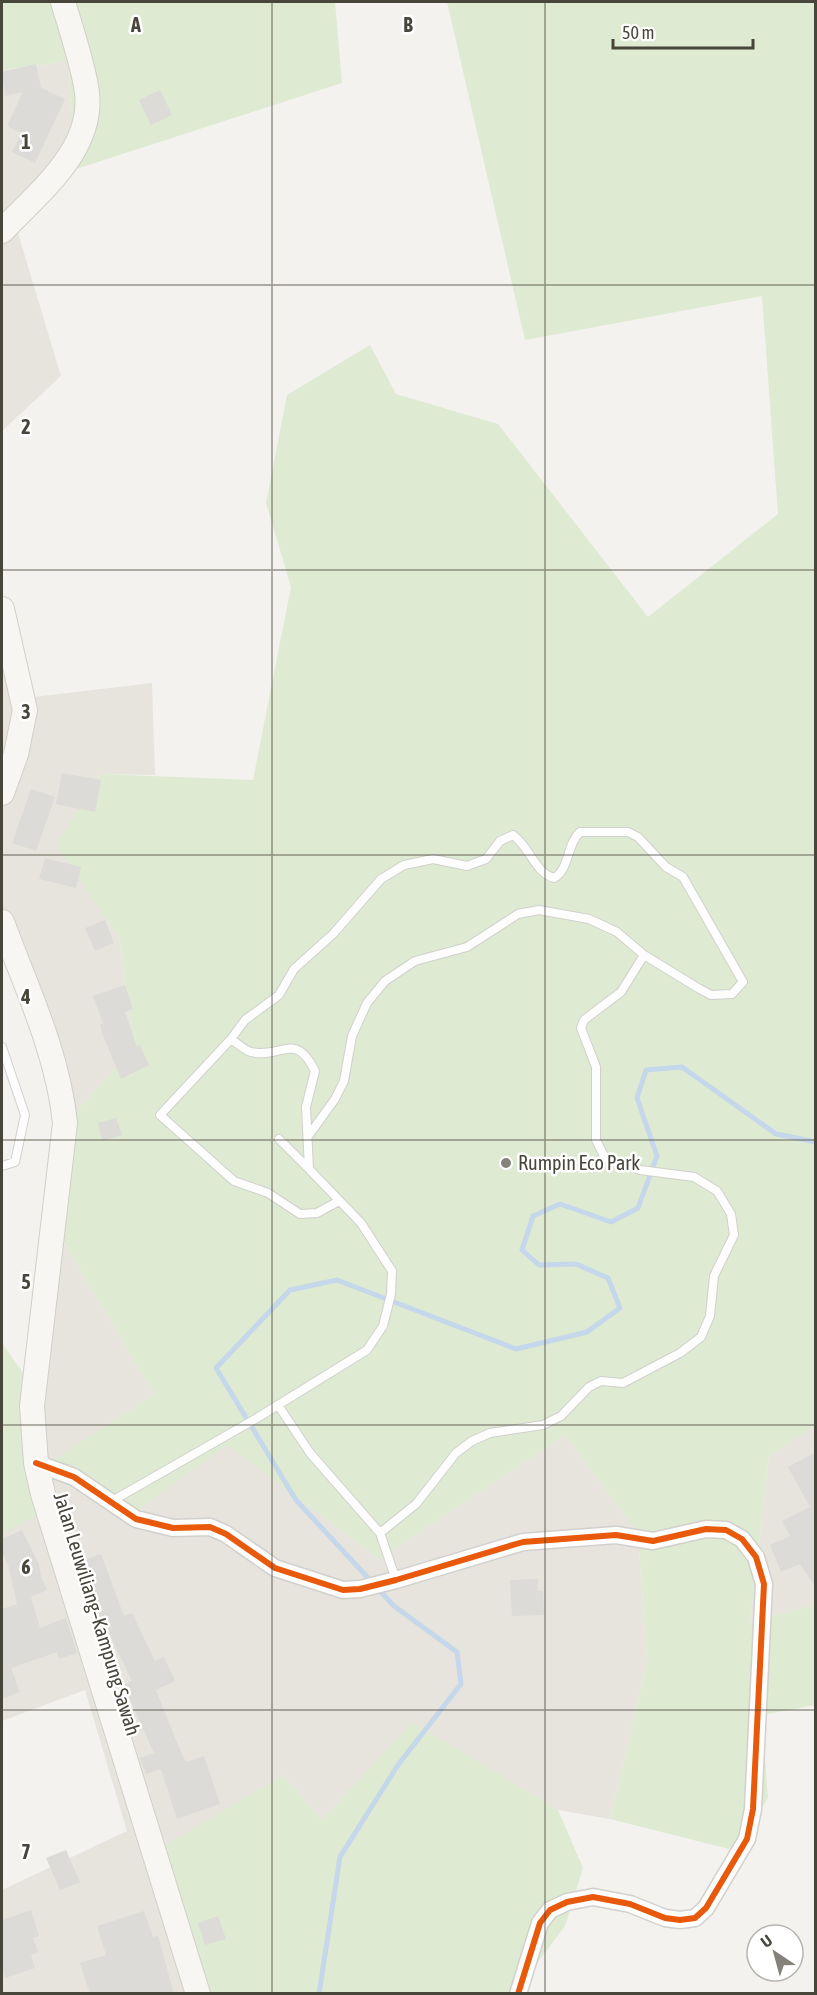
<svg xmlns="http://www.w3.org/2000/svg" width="817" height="1995" font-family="'Asap Condensed',sans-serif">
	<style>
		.residential { fill: #e6e4dd }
		.green { fill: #deead2 }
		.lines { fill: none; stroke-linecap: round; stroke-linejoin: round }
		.stream { stroke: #c5d7eb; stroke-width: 5 }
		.building { fill: #dcdbd7 }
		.lane-casing { stroke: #d1d0cc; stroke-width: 10 }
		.street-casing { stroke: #d1d0cc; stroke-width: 19 }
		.secondary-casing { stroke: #d1d0c7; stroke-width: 26 }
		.lane { stroke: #fdfdfd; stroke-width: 8 }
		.street { stroke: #fdfdfd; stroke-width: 16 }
		.secondary { stroke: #f7f6f2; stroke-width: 24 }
		.cycleway-casing { stroke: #fff; stroke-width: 10 }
		.cycleway { stroke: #e8590c; stroke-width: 6 }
		.grid { fill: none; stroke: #48453b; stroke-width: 1.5; stroke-opacity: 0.55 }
		.poi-dot { fill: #84827a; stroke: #fff; stroke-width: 2 }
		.labels { text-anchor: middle; stroke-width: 5; stroke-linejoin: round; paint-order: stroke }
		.poi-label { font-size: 20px; fill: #48453b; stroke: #fff; text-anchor: start }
		.street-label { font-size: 20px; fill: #48453b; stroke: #fff }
		.grid-label { font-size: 20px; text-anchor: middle; font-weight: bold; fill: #48453b; stroke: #fff; stroke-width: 5; stroke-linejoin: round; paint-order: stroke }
	</style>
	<rect width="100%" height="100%" fill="#f3f2ef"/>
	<!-- residential -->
	<path class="residential" d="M69 61 73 170 15 223 61 376 2 431V70Z
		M2 599 25 698 152 683 155 775 101 774 57 845 119 938 134 1048 70 1118 2 926Z
		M51 1221 154 1394 39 1470 130 1515 227 1444 379 1559 565 1435 638 1534 647 1662 610 1819 558 1810 412 1723 322 1820 283 1775 159 1850 202 1993H2V1890L127 1831 85 1690 2 1721V1532L45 1512 23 1373Z
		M815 1425V1605L750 1622 769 1456Z"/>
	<!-- green -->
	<path class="green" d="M2 2H335L342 83 73 170 69 61 2 70Z
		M447 2H815L816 1425 769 1456 750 1622 815 1605 816 1705 762 1715 768 1798 733 1850 610 1819 647 1662 638 1534 565 1435 379 1559 227 1445 130 1515 39 1470 45 1513 2 1532V1343L23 1373 38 1470 154 1394 51 1221 70 1118 134 1048 119 938 56 845 101 774 253 780 291 587 266 503 287 395 370 345 396 394 498 424 648 617 778 514 762 296 525 340Z
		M412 1722 558 1810 583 1868 565 1926 515 1993 202 1994 159 1849 283 1775 322 1820Z"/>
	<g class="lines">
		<!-- stream -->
		<path class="stream" d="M319 1994 340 1857 398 1765 461 1684 457 1652 394 1606 296 1500 216 1368 290 1290 337 1280 516 1349 587 1332 620 1308 608 1278 576 1264 539 1265 522 1250 533 1216 560 1204 611 1222 638 1208 657 1156 637 1098 646 1070 682 1067 776 1134 816 1142"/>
	</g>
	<!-- building -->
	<path class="building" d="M36 64 41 88 65 99 35 163 12 152 21 133 7 126 23 92 5 96 2 72Z
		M160 90 172 115 151 125 139 100Z
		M62 773 101 780 95 812 56 804Z
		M31 789 55 797 36 851 12 843Z
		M45 858 81 867 76 888 39 879Z
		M105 920 114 943 95 951 85 928Z
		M125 985 133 1009 125 1012 137 1047 140 1045 149 1065 121 1079 102 1033 100 1024 103 1023 93 996Z
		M116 1118 122 1135 102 1141 98 1123Z
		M816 1452V1588L800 1564 781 1572 770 1545 790 1536 782 1521 810 1507 788 1467Z
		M22 1530 39 1564 41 1577 47 1590 31 1597 40 1628 66 1618 77 1653 59 1659 57 1652 11 1668 20 1692 2 1699V1609L17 1604 8 1564 2 1553V1539Z
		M101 1554 124 1616 132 1613 155 1661 164 1657 175 1681 156 1690 178 1745 186 1762 204 1756 220 1804 177 1819 161 1769 146 1774 140 1758 154 1753 130 1700 123 1703 118 1687 132 1681 103 1620 101 1621 96 1607 98 1606 81 1561Z
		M538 1579V1591H543L544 1615 512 1616 510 1580Z
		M66 1850 80 1882 60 1890 46 1858Z
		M31 1910 39 1936 33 1938 38 1952 31 1955 35 1968 5 1978 2 1967V1920Z
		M144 1911 153 1937 158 1936 174 1994H90L80 1963 106 1955 97 1926Z
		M218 1916 226 1939 205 1945 198 1923Z"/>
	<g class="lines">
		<!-- lane casing -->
		<g class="lane-casing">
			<path id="lane" d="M231 1039 160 1115 234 1181 268 1193 300 1214 317 1213 339 1201
				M2 1047 25 1115 15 1162 2 1166
				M279 1139 309 1169
				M278 1405 310 1453 380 1533 416 1504 456 1453 472 1441 490 1433 543 1425 561 1416 589 1387 601 1381 623 1383 680 1353 701 1337 710 1316 714 1276 734 1235 731 1214 717 1191 694 1177 640 1170 605 1158 596 1140V1067L581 1028 584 1020 621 992 644 955
				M112 1501 257 1418 367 1350 383 1326 391 1294 392 1271 361 1223 309 1169 306 1107 315 1071C295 1030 281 1059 251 1052 244 1050 237 1043 231 1039L245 1020 279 995 294 969 333 934 381 879 404 865 433 859 467 866 486 859 500 841 513 835C529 846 535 873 554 878 570 869 566 845 580 832H628L638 837 666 867 683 877 743 982 732 994 711 995 698 988 644 955 617 932 589 919 539 910 518 914 467 947 415 961 385 981 367 1003 352 1036 344 1081 335 1099 309 1135
				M380 1533 396 1580"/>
		</g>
		<!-- street casing -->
		<g class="street-casing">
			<path id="street" d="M36 1463 74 1477 136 1519 173 1528 210 1527 226 1534 275 1568 343 1590 360 1589 396 1580 523 1542 616 1535 653 1541 706 1529 726 1530 742 1539 756 1557 764 1584 753 1809 747 1839 706 1908 695 1918 680 1920 665 1918 630 1904 593 1897 567 1902 550 1910 540 1923 518 1994"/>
		</g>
		<!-- secondary casing -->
		<g class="secondary-casing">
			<path id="secondary" d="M2 231C39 192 98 147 86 86 81 58 71 29 63 2
				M2 609 25 710 16 754 2 793
				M2 922C26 987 58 1053 65 1123L32 1406 36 1463 43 1494 198 1994"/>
		</g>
		<!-- lane -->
		<use href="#lane" class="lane"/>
		<!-- street -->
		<use href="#street" class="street"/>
		<!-- secondary -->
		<use href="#secondary" class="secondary"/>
		<!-- cycleway casing -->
		<g class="cycleway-casing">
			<path id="cycleway" d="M36 1463 74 1477 136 1519 173 1528 210 1527 226 1534 275 1568 343 1590 360 1589 396 1580 523 1542 616 1535 653 1541 706 1529 726 1530 742 1539 756 1557 764 1584 753 1809 747 1839 706 1908 695 1918 680 1920 665 1918 630 1904 593 1897 567 1902 550 1910 540 1923 518 1994"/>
		</g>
		<!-- cycleway -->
		<use href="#cycleway" class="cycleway"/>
	</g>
	<!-- grid -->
	<path class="grid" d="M272 2V1994M545 2V1994M2 285H816M2 570H816M2 855H816M2 1140H816M2 1425H816M2 1710H816"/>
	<!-- markers -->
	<circle class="poi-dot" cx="506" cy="1163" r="6"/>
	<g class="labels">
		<!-- poi labels -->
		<g class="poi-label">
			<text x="518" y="1170">Rumpin Eco Park</text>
		</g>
		<!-- street labels -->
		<g class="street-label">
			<text transform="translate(97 1614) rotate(73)" y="7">Jalan Leuwiliang–Kampung Sawah</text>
		</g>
	</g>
	<g class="grid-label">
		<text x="136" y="32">A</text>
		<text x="408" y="32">B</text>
		<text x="26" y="149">1</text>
		<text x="26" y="434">2</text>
		<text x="26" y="719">3</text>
		<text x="26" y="1004">4</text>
		<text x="26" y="1289">5</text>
		<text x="26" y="1574">6</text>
		<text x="26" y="1859">7</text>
	</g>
	<!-- border -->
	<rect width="817" height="1995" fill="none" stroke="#48453b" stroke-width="6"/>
	<!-- north arrow -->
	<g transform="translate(775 1953) rotate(324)"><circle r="28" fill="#ffffff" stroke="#b6b5b1" stroke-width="1.5"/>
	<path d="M0-4.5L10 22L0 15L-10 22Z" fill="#84827a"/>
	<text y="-9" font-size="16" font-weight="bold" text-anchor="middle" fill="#48453b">U</text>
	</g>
	<!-- scale -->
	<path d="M613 39v9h140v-9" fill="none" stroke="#48453b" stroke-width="3"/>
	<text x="622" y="39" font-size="18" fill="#48453b" stroke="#ffffff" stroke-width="4.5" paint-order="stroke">50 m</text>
</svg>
